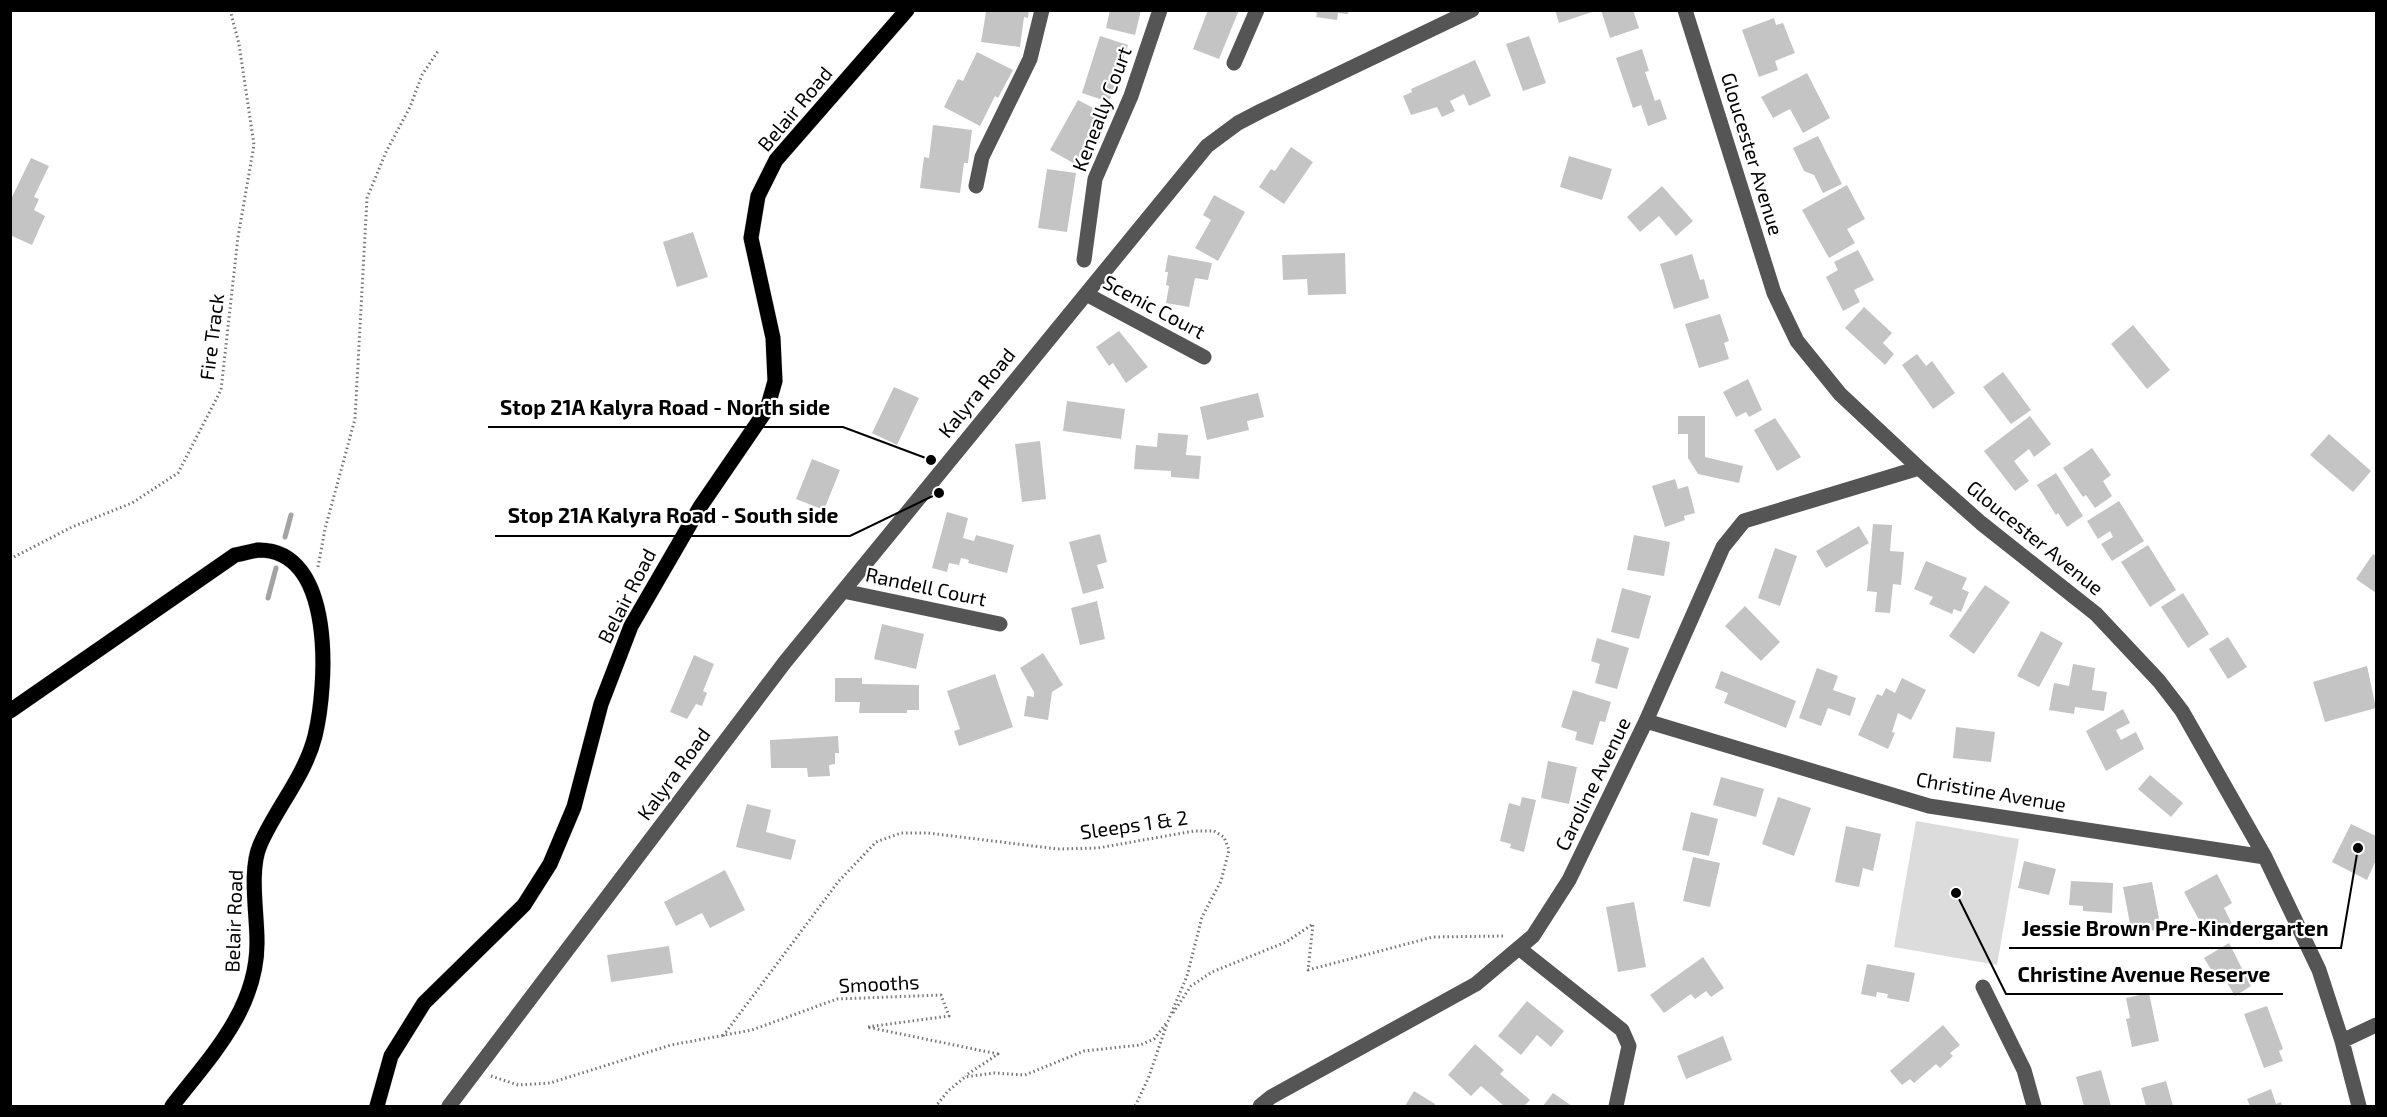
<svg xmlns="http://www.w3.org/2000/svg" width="2387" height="1117" font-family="'Exo 2',sans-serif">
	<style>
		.green { fill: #dcdcdc }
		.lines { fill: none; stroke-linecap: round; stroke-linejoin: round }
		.stream { stroke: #a3a3a3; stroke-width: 5 }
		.building { fill: #c4c4c4 }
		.major-casing { stroke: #dbdbdb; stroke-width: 16 }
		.path { stroke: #777; stroke-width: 3; stroke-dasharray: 1.5 3; stroke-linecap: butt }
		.minor { stroke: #555; stroke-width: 15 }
		.major { stroke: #000; stroke-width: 15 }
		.labels { text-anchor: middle; stroke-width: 4.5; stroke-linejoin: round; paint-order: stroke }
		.street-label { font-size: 20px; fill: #000; stroke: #fff }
		.leader { fill: none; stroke: #000; stroke-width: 2 }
		.callout-dot { fill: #000; stroke: #fff; stroke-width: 2 }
		.callout-label { font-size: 21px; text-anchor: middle; font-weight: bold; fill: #000; stroke: #fff; stroke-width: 4.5; stroke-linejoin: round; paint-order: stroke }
	</style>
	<rect width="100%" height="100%" fill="#fff"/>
	<!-- green -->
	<path class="green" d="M1916 821 2019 839 1997 965 1894 947Z"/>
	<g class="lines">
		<!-- stream -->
		<path class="stream" d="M285 537 291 515
			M268 598 276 568"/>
	</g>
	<!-- building -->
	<path class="building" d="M990 10H1029L1028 18 1024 17 1020 47 981 42 986 12Z
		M1110 10H1141L1135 35 1106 28Z
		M1208 10H1239L1219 59 1193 49Z
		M1309 10H1349L1348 14 1338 13 1337 20 1316 17 1317 13Z
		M1555 10H1595V11L1559 23Z
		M1601 10H1633L1639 28 1610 38Z
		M1774 18 1776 25 1783 23 1795 53 1775 61 1778 70 1759 77 1742 30Z
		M1100 36 1128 45 1109 102 1082 93Z
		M1529 36 1546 83 1523 91 1506 44Z
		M1642 49 1649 71 1645 72 1655 101 1660 99 1667 119 1648 126 1641 105 1633 108 1616 58Z
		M977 52 1013 70 998 98 995 96 980 126 944 107 958 79 963 81Z
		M1475 60 1491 96 1469 106 1464 94 1450 101 1455 111 1442 117 1437 107 1411 115 1403 96 1412 92 1411 89Z
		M1807 73 1830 118 1803 133 1790 109 1773 118 1761 97Z
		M1078 100 1103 113 1075 164 1050 150Z
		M933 125 972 130 968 163H964L960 193 920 188 924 157 929 158Z
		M1818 136 1842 184 1823 193 1814 175 1804 171 1793 148Z
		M1291 147 1313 162 1284 204 1259 187 1271 169 1275 171Z
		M1569 156 1612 169 1602 200 1560 187Z
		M31 158 49 166 34 197 39 199 34 210 45 216 32 245 10 235V201Z
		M1047 169 1076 173 1067 232 1038 228Z
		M1847 185 1865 219 1847 229 1855 243 1829 258 1802 210Z
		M1662 186 1693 221 1676 236 1659 216 1640 232 1627 217Z
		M1214 195 1245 212 1218 261 1195 248 1211 220 1203 215Z
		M693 232 708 277 677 287 663 242Z
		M1858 250 1874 280 1854 290 1860 302 1843 311 1826 277 1838 270 1834 262Z
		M1345 253 1346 294 1308 295 1307 279 1283 280 1282 255Z
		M1692 254 1700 280 1704 279 1709 298 1674 309 1660 264Z
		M1168 255 1212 263 1208 280 1195 278 1189 307 1166 303 1169 286 1166 285 1168 272H1165Z
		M1864 307 1892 333 1883 343 1894 354 1885 365 1845 328Z
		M1720 314 1729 341 1724 343 1729 359 1699 368 1685 324Z
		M2133 325 2170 370 2147 389 2111 344Z
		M1119 331 1148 367 1126 383 1113 363 1109 366 1096 347Z
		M1917 354 1926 366 1932 361 1955 393 1933 409 1902 365Z
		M2003 372 2031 410 2011 424 1983 387Z
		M1748 379 1762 410 1749 417 1746 412 1736 417 1723 392Z
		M894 387 919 398 897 445 872 433Z
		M1258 393 1264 417 1247 421 1249 430 1207 440 1200 407Z
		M1067 401 1125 409 1121 439 1063 431Z
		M1678 416H1705V457L1743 466 1739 483 1698 474 1688 458V434H1678Z
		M2030 416 2051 444 2034 457 2029 449 2014 461 2029 481 2015 491 1984 451Z
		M1775 418 1801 457 1777 471 1754 430Z
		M1158 433 1188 435 1186 455 1201 456 1199 479 1171 477V471L1134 469 1136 445 1157 447Z
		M2329 434 2371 471 2353 492 2310 455Z
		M1040 441 1046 499 1022 502 1015 444Z
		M2092 448 2111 475 2103 481 2112 496 2095 508 2086 495 2083 497 2063 468Z
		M812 459 840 470 824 510 796 499Z
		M2056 473 2083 516 2067 527 2058 513 2056 515 2037 485Z
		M1675 479 1678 489 1688 486 1695 513 1684 516 1685 520 1665 527 1652 486Z
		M2119 501 2144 541 2112 561 2101 544 2113 537 2110 531 2098 539 2087 521Z
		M947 512 968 518 963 538 974 541 976 535 1014 545 1007 573 968 563 969 560 961 558 959 565 949 563 947 572 932 568Z
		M1873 524 1892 525 1890 551 1904 552 1901 585 1893 584 1890 613 1875 612 1877 592 1867 591Z
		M1859 526 1869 543 1826 568 1816 551Z
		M1100 534 1107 562 1097 565 1104 588 1083 594 1069 542Z
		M1634 535 1670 542 1664 576 1627 570Z
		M2148 545 2176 590 2150 607 2121 562Z
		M1775 548 1797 556 1780 606 1758 598Z
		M2373 554 2376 556V593L2356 579Z
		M1926 561 1967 578 1962 589 1969 592 1961 612 1954 609 1952 614 1929 604 1933 597 1914 589Z
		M1985 585 2010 602 1974 654 1949 636Z
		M1622 588 1651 596 1639 639 1611 632Z
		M2183 593 2209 634 2188 648 2161 607Z
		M1097 601 1105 639 1080 645 1071 608Z
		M1745 606 1780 642 1761 661 1725 626Z
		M882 624 924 634 916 669 874 659Z
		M2041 631 2063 643 2039 687 2017 676Z
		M2228 637 2247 667 2228 679 2209 649Z
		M1597 638 1629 648 1617 689 1595 683 1600 664 1591 661Z
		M1043 653 1063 685 1052 692 1048 720 1024 716 1027 696 1034 697V692L1020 668Z
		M694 655 714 664 703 691 707 693 702 706 696 704 687 719 670 712Z
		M2073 664 2095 668 2092 690 2107 692 2104 711 2075 707 2074 714 2049 710 2054 683 2069 686Z
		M2367 666 2376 708 2325 722 2313 682Z
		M1817 668 1838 676 1833 690 1856 698 1850 716 1828 708 1821 726 1799 718Z
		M1721 671 1796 701 1786 728 1724 703 1728 693 1715 688Z
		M995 674 1013 727 959 746 954 731 960 729 947 691Z
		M835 678H862V684L919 685V710H907V713H859L860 702H835Z
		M1902 678 1926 690 1911 720 1898 713 1892 732 1895 733 1888 749 1858 735 1877 694 1882 696 1886 688 1895 693Z
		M1573 690 1611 702 1605 722 1600 721 1593 745 1575 740 1577 732 1561 727Z
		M2123 709 2130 723 2116 730 2121 740 2136 732 2144 749 2106 771 2086 731Z
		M1956 727 1995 732 1991 762 1953 758Z
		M838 736 839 753H835V764L829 765 830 776 808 777 807 768H771L770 740Z
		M1548 761 1577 767 1569 804 1541 798Z
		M2150 775 2183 803 2171 817 2138 789Z
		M1721 777 1764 789 1756 817 1713 805Z
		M1522 797 1536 800 1524 852 1510 848 1511 844 1500 841 1509 803 1520 806Z
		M1778 797 1811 808 1794 856 1762 844Z
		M747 804 771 810 766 832 796 840 791 860 736 847Z
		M1691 812 1718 819 1709 856 1682 850Z
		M2351 824 2376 836V860L2367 880 2332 862Z
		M1846 826 1881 834 1873 871 1863 868 1859 887 1835 882Z
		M1693 857 1720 863 1710 907 1683 901Z
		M2024 861 2056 869 2049 895 2018 888Z
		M725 870 745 910 710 928 702 913 676 926 664 902Z
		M2217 874 2232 903 2224 908 2234 928 2217 937 2212 927 2205 931 2184 892Z
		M2071 881 2113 883 2112 913 2083 911V906L2069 905Z
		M2152 882 2161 929 2132 934 2123 887Z
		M1634 902 1646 967 1618 972 1606 907Z
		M2229 943 2251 986 2235 996 2226 981 2220 984 2204 958Z
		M669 946 673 973 611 982 607 955Z
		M1703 957 1724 988 1711 997 1706 991 1695 999 1691 994 1664 1013 1650 995Z
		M1867 964 1915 973 1909 1002 1887 998 1888 994 1877 992 1876 997 1861 994Z
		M2149 993 2159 1041 2132 1047 2126 1019 2130 1018 2126 998Z
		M1527 1001 1564 1031 1551 1047 1537 1035 1521 1055 1498 1036Z
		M2267 1006 2283 1049 2279 1051 2283 1061 2264 1068 2244 1014Z
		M1943 1025 1960 1045 1950 1053 1953 1056 1940 1068 1936 1064 1914 1083 1910 1079 1902 1085 1890 1071Z
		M1723 1036 1732 1060 1686 1079 1677 1056Z
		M1475 1044 1504 1070 1500 1074 1530 1100 1524 1106H1504L1481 1086 1471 1096 1448 1075Z
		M2101 1070 2111 1106H2084L2076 1077Z
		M2166 1081 2173 1106H2146L2141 1088Z
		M2271 1089 2276 1104 2281 1102 2282 1106H2250L2247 1099Z
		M1414 1091 1435 1104 1434 1106H1405Z
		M1553 1093 1572 1106H1543Z"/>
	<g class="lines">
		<!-- major casing -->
		<g class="major-casing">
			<path id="major" d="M10 711 235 555C242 554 251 551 258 550 336 549 327 686 315 736 305 776 276 808 260 845 249 870 257 913 257 941 258 1008 211 1056 172 1106
				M377 1106 391 1056 424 1003 524 905 550 864 574 807 601 704 631 626 700 507 767 409 775 381 773 338 751 238 758 196 776 160 907 10"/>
		</g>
		<!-- path -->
		<path class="path" d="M10 559 72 527 132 503 178 473 221 390 238 237 254 145 239 44 230 10
			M318 567 325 529 355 419 367 198 386 152 410 107 422 75 438 51
			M1173 1013 1191 986 1212 972 1286 942 1313 924 1308 970 1433 937 1506 936
			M723 1036 838 882 876 842 901 833H928L1058 849 1098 848 1194 831H1214L1224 837 1229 850 1221 881 1202 917 1187 976 1168 1021 1154 1039 1140 1045 1084 1051 1025 1075 994 1073 965 1077 948 1091 936 1106
			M491 1076 518 1085 550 1083 671 1045 752 1030 837 999 941 995 949 1016 867 1027 998 1054 965 1076
			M1135 1106 1148 1079 1167 1024"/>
		<!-- minor -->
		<path class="minor" d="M1685 10 1774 293 1797 341 1840 394 1919 468 1981 523 2096 614 2159 681 2182 711 2265 857 2319 970 2342 1041 2359 1106
			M1234 63 1257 10
			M976 186 982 157 1030 59 1042 10
			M1084 260 1095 179 1131 96 1160 10
			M1086 294 1204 357
			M843 591 1000 624
			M1646 721 1929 806 2265 857
			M1520 949 1622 1030 1629 1046 1616 1106
			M1983 987 2024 1070 2034 1106
			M2342 1041 2376 1025
			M449 1106 785 662 1207 146 1238 123 1261 111 1472 10
			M1260 1106 1271 1097 1476 984 1533 936 1569 880 1646 721 1723 547 1744 521 1919 468"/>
		<!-- major -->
		<use href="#major" class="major"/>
	</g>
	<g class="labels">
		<!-- street labels -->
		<g class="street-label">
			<text transform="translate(795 109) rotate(-50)" y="7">Belair Road</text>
			<text transform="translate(1102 109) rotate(-69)" y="7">Keneally Court</text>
			<text transform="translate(1752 154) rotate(73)" y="7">Gloucester Avenue</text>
			<text transform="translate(1154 307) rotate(28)" y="7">Scenic Court</text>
			<text transform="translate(212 337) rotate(-83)" y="7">Fire Track</text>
			<text transform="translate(977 393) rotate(-51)" y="7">Kalyra Road</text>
			<text transform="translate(2035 538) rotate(39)" y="7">Gloucester Avenue</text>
			<text transform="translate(926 587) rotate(12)" y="7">Randell Court</text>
			<text transform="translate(627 596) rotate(-63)" y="7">Belair Road</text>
			<text transform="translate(674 774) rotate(-54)" y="7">Kalyra Road</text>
			<text transform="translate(1593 784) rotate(-64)" y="7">Caroline Avenue</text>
			<text transform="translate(1991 792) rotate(10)" y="7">Christine Avenue</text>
			<text transform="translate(1134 825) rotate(-8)" y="7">Sleeps 1 &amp; 2</text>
			<text transform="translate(234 921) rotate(-88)" y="7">Belair Road</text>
			<text transform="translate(879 984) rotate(-3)" y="7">Smooths</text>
		</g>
	</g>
	<!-- callouts -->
	<path class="leader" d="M931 460L843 427H488M939 493L850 536H495M2358 848L2341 948H2009M1956 893L2006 994H2283"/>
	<g class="callout-dot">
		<circle cx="931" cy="460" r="6"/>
		<circle cx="939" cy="493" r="6"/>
		<circle cx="2358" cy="848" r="6"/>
		<circle cx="1956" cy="893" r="6"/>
	</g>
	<g class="callout-label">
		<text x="665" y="415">Stop 21A Kalyra Road - North side</text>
		<text x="673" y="523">Stop 21A Kalyra Road - South side</text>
		<text x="2175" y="936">Jessie Brown Pre-Kindergarten</text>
		<text x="2144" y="982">Christine Avenue Reserve</text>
	</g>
	<!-- border -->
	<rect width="2387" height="1117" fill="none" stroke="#000000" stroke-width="24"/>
</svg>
